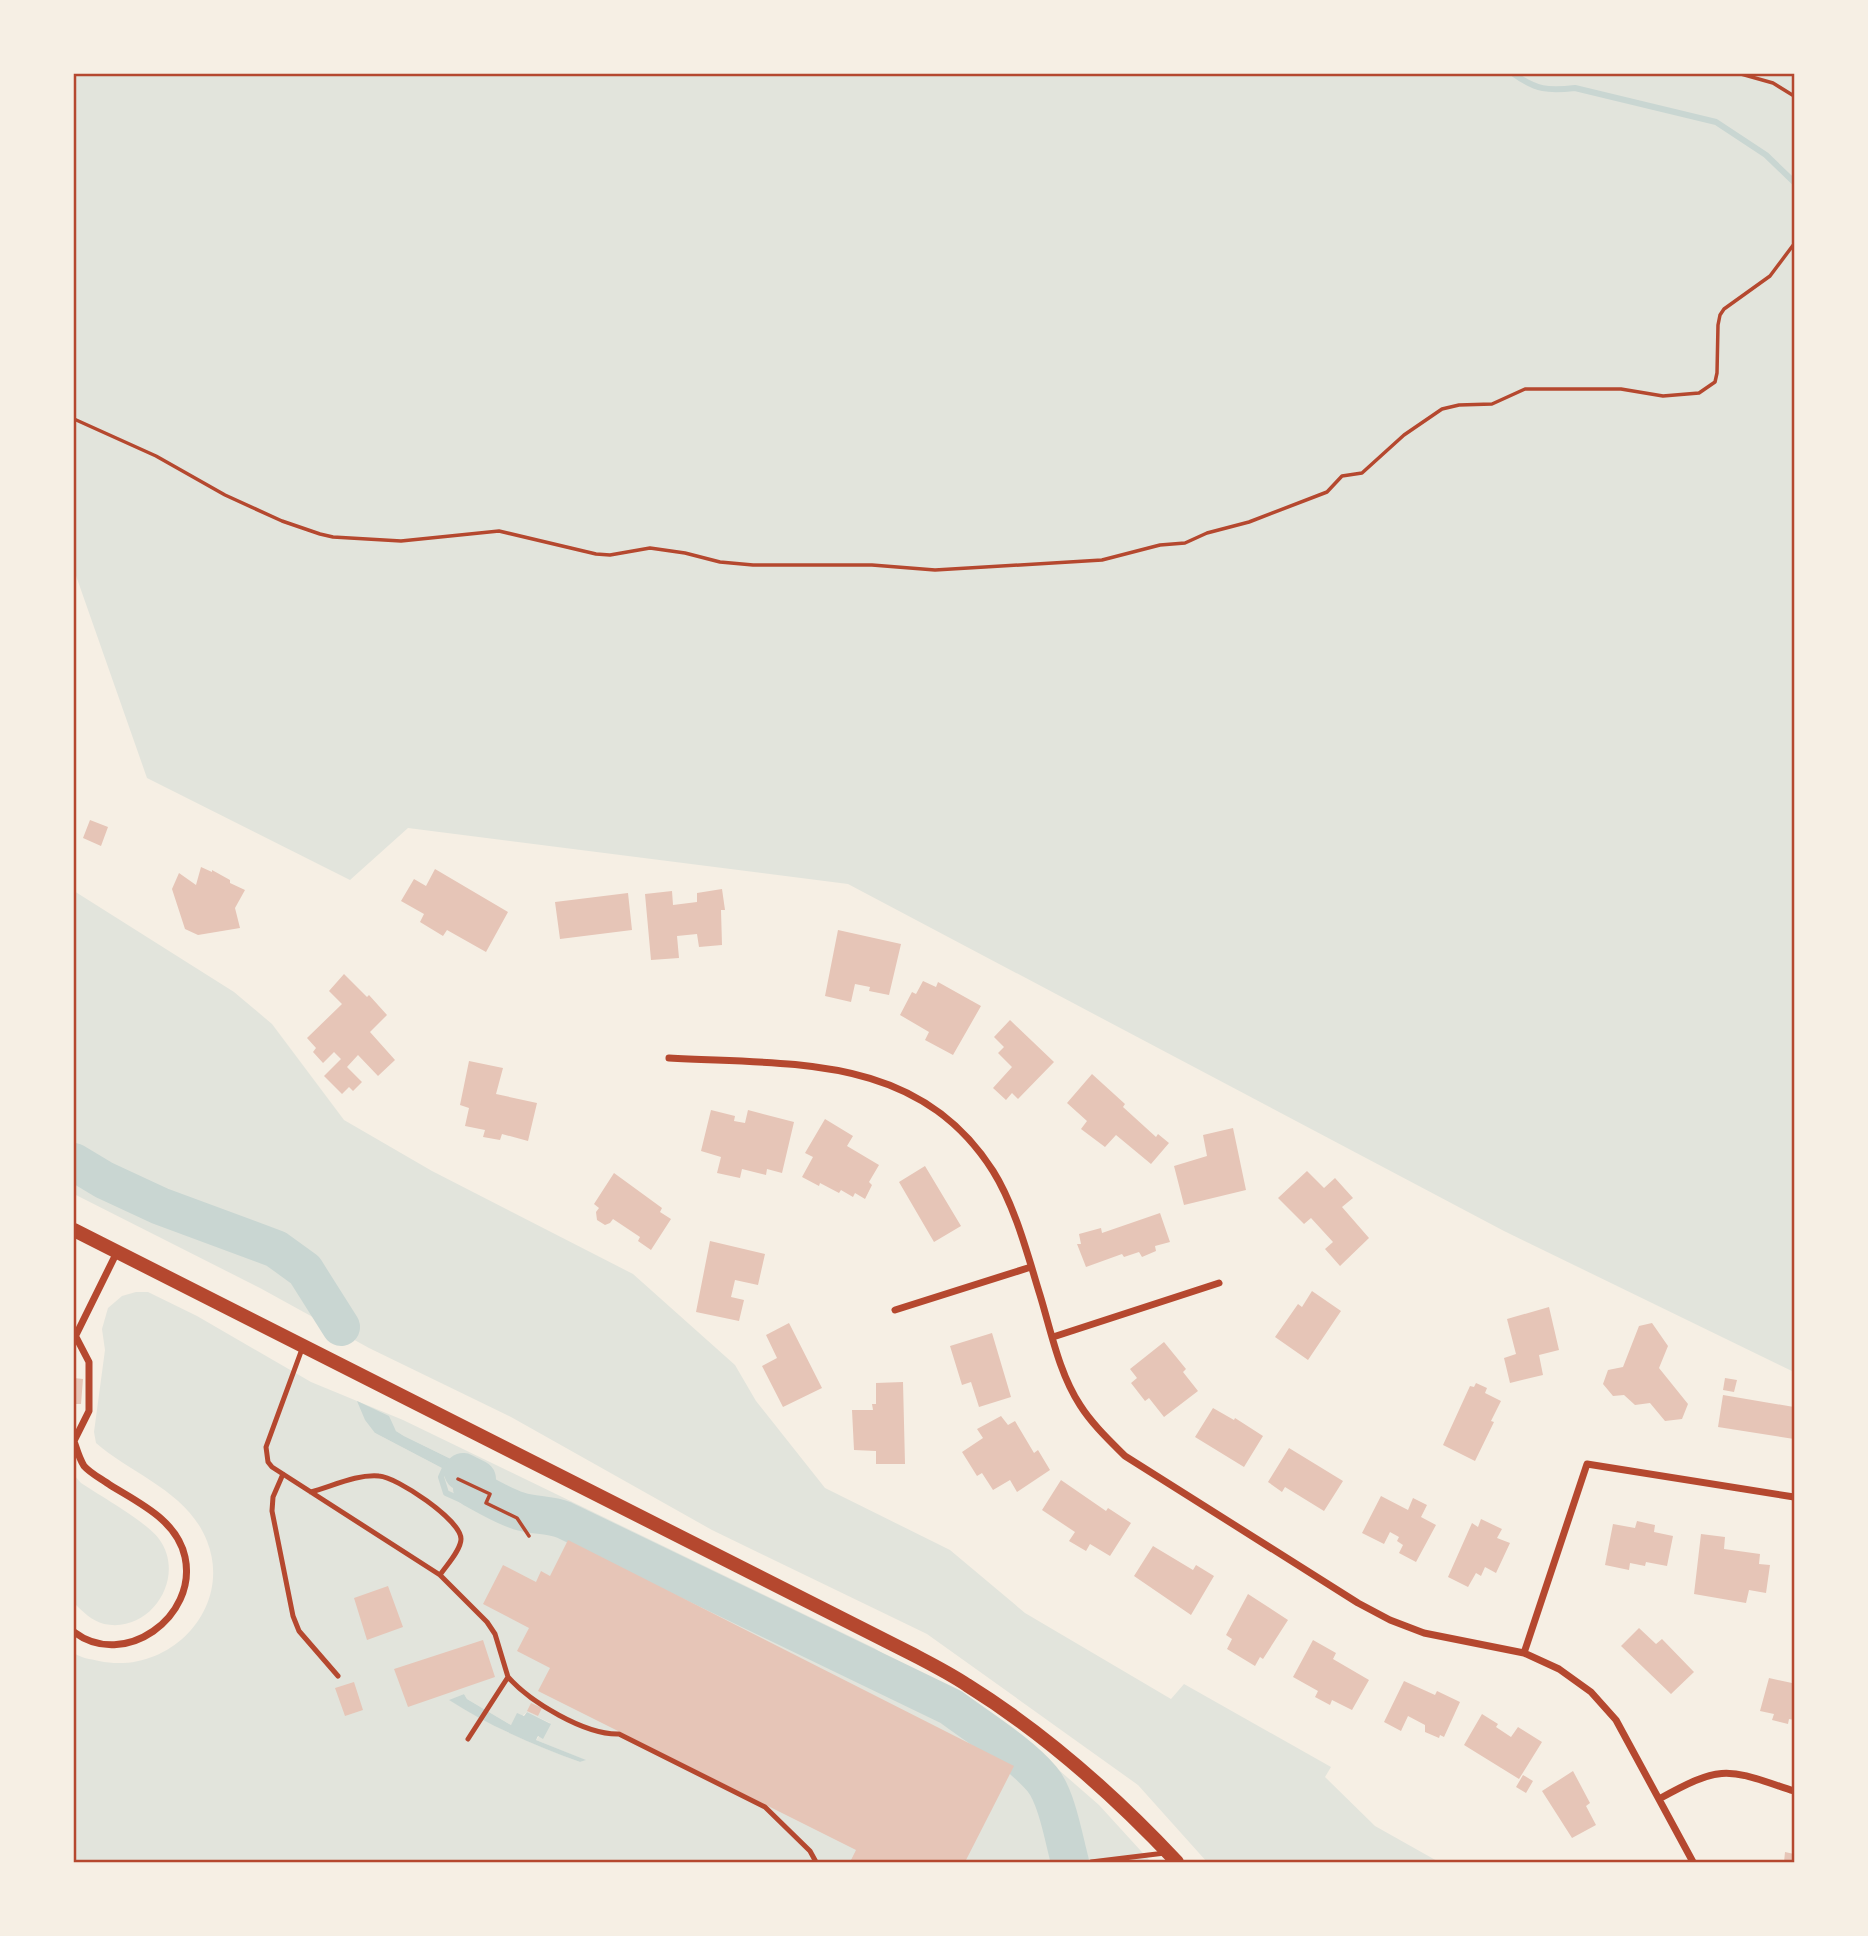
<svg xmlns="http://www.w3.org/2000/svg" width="1868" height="1936" font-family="'Alegreya Sans',sans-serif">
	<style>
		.green { fill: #e2e4dc; fill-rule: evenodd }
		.water { fill: #c9d6d2 }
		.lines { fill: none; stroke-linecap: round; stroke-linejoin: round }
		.stream { stroke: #c9d6d2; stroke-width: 6 }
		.river { stroke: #c9d6d2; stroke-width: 38 }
		.building { fill: #e6c5b7 }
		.path { stroke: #b5482f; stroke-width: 3.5 }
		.service { stroke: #b5482f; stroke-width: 5 }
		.minor { stroke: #b5482f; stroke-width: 7 }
		.secondary { stroke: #b5482f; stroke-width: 14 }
		.neatline { fill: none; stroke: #b5482f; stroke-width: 2.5 }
	</style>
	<rect width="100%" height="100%" fill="#f6efe4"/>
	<!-- green -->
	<path class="green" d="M74 74H1794V1372L1504 1231 848 884 408 828 350 880 147 778 74 570Z
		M74 891 234 992 272 1024 344 1120 432 1171 633 1274 735 1365 756 1401 825 1488 950 1550 1025 1613 1171 1699 1184 1684 1331 1767 1325 1777 1375 1826 1439 1862H1207L1138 1785 927 1634 712 1530 511 1417 369 1348 260 1288 74 1194Z
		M136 1292H148L197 1316 311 1382 403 1420 874 1648 1029 1744 1099 1805 1151 1862H74V1653C81 1658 90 1659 99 1661 168 1676 234 1609 207 1541 188 1492 133 1475 96 1443L94 1432 105 1350 102 1329 108 1308 122 1296ZM388 1416 396 1431 404 1436 502 1484 491 1508 482 1498 456 1485 459 1477 375 1433ZM464 1694 467 1699 511 1725 527 1712 550 1723 536 1740 585 1760 580 1762C534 1745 491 1727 450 1700Z
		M74 1475 81 1483C99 1495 148 1523 159 1539 187 1577 151 1634 104 1624 92 1621 82 1611 74 1603Z"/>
	<!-- water -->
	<path class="water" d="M357 1401 389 1416 396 1431 404 1436 502 1484 490 1508 480 1503 482 1498 456 1485 459 1477 375 1433 365 1420Z
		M464 1694 467 1699 511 1725 517 1713 524 1716 527 1712 551 1724 543 1739 538 1736 536 1740 586 1760 580 1762C534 1745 491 1727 449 1700Z"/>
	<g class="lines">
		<!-- stream -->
		<path class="stream" d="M1514 74C1536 90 1548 91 1575 88L1716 122 1766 155 1794 182
			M446 1466 441 1477 446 1493 466 1502
			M494 1487 564 1520
			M472 1488 466 1502 489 1513 520 1511"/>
		<!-- river -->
		<path class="river" d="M74 1162 104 1180 160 1206 276 1249 305 1270 341 1327
			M463 1472 477 1479 472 1488C487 1496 503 1506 519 1511 534 1516 548 1514 564 1520L951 1707C979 1728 1019 1752 1042 1779 1057 1797 1064 1840 1070 1862"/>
	</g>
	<!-- building -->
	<path class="building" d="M90 820 108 827 101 846 83 838Z
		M201 867 212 872V870L230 880V883L245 890 235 908 240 928 198 935 185 929 172 889 179 873 196 885Z
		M435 869 508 912 486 952 447 930 443 936 420 922 424 914 401 901 414 879 426 886Z
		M722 889 725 910H721L722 945 699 947 697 934 677 936 679 958 651 960 645 894 672 891 673 905 697 902V893Z
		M628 893 632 930 560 939 555 902Z
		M838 930 901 944 889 995 869 991 870 987 855 984 851 1002 825 996Z
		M344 974 367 997 369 995 387 1015 370 1032 395 1060 378 1076 358 1055 347 1067 362 1082 353 1091 349 1087 342 1094 324 1076 341 1059 334 1052 323 1063 313 1052 316 1048 307 1038 342 1004 329 991Z
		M923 981 936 987 938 982 981 1006 953 1055 925 1040 929 1032 900 1015 912 992 916 994Z
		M1010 1020 1054 1062 1018 1099 1012 1093 1006 1100 993 1088 1012 1067 998 1053 1004 1047 994 1037Z
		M469 1061 503 1068 496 1094 537 1103 528 1141 502 1134 500 1140 483 1137 485 1130 465 1126 469 1108 460 1105Z
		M1092 1074 1125 1104 1123 1107 1156 1137 1158 1134 1169 1143 1151 1164 1116 1135 1105 1147 1081 1129 1087 1121 1067 1103Z
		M711 1110 735 1116 734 1121 745 1123 748 1110 794 1122 782 1173 767 1169 766 1175 742 1169 740 1178 717 1173 721 1157 701 1151Z
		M825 1119 853 1136 847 1146 879 1165 869 1182 872 1185 865 1199 855 1193 853 1197 841 1190 839 1193 820 1183 819 1186 802 1177 813 1157 805 1153Z
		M1233 1128 1246 1190 1184 1205 1174 1166 1207 1156 1203 1135Z
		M925 1166 961 1226 934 1242 899 1182Z
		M1307 1171 1324 1188 1335 1178 1353 1198 1342 1207 1369 1238 1340 1266 1325 1249 1333 1242 1311 1218 1304 1224 1278 1198Z
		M614 1173 662 1208 660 1212 671 1219 651 1250 638 1241 640 1237 613 1219 610 1223 605 1225 597 1220 596 1212 599 1208 594 1204Z
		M1160 1213 1170 1242 1155 1246 1156 1251 1142 1257 1139 1252 1124 1257 1122 1254 1086 1267 1077 1244H1081L1079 1234 1101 1228 1102 1233Z
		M710 1241 765 1254 758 1285 735 1280 731 1297 744 1300 739 1321 696 1312Z
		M1312 1291 1341 1311 1308 1360 1275 1337 1298 1304 1302 1307Z
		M1549 1307 1559 1350 1539 1355 1543 1375 1510 1383 1504 1358 1516 1354 1507 1319Z
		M789 1323 822 1388 783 1407 762 1366 777 1358 766 1335Z
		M1652 1323 1668 1346 1659 1368 1688 1404 1682 1419 1665 1421 1650 1403 1635 1405 1624 1395 1613 1396 1603 1384 1608 1370 1623 1367 1639 1326Z
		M992 1333 1011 1397 979 1407 971 1382 962 1385 950 1346Z
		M1164 1342 1186 1369 1183 1372 1198 1391 1164 1417 1149 1398 1145 1401 1131 1383 1137 1378 1130 1369Z
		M74 1378 83 1379 81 1404H74Z
		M1725 1378 1737 1380 1734 1392 1723 1390Z
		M903 1382 905 1464H876V1451L854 1450 852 1410H873L872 1404H876V1383Z
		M1476 1383 1487 1388 1485 1393 1501 1401 1491 1421 1494 1422 1475 1461 1443 1445 1470 1386 1474 1387Z
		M1723 1395 1794 1407V1439L1718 1427Z
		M1213 1408 1234 1420 1235 1418 1263 1436 1244 1467 1195 1437Z
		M1001 1416 1008 1425 1015 1421 1034 1453 1038 1450 1050 1470 1017 1492 1010 1480 993 1490 982 1473 977 1476 962 1452 983 1438 977 1429Z
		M1289 1448 1343 1481 1324 1511 1285 1487 1282 1492 1268 1482Z
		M1061 1480 1106 1511 1108 1508 1131 1523 1110 1556 1090 1544 1086 1551 1069 1541 1075 1532 1042 1510Z
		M1381 1496 1408 1510 1413 1498 1427 1505 1421 1517 1436 1525 1416 1562 1399 1553 1403 1545 1397 1541 1399 1537 1390 1532 1384 1544 1362 1533Z
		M1481 1519 1502 1529 1497 1538 1510 1543 1496 1573 1485 1567 1481 1576 1476 1573 1468 1587 1448 1577 1472 1523 1478 1527Z
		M1637 1521 1655 1525 1654 1532 1673 1536 1667 1566 1646 1562 1645 1566 1630 1563 1629 1570 1605 1565 1613 1524 1635 1528Z
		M1701 1534 1725 1537 1724 1549 1760 1554 1759 1564 1770 1565 1766 1593 1749 1590 1746 1603 1694 1594Z
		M568 1540 1014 1766 965 1862H856L851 1860 856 1850 538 1691 550 1668 517 1651 529 1628 483 1604 503 1565 536 1582 541 1571 550 1576Z
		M1153 1546 1193 1570 1196 1565 1214 1576 1191 1615 1134 1576Z
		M388 1586 403 1627 367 1640 354 1598Z
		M1248 1594 1288 1620 1263 1659 1260 1657 1255 1666 1227 1649 1232 1639 1226 1635Z
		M1639 1628 1656 1644 1662 1639 1694 1672 1671 1694 1621 1646Z
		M483 1640 495 1677 408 1707 394 1669Z
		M1313 1640 1336 1653 1333 1659 1369 1680 1352 1710 1332 1700 1330 1705 1315 1697 1318 1691 1293 1677Z
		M1769 1678 1792 1683 1794 1678V1720L1789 1719 1788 1724 1772 1720 1774 1714 1760 1711Z
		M1404 1681 1435 1695 1437 1691 1460 1702 1444 1737 1440 1735 1439 1738 1425 1732V1725L1408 1716 1401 1731 1384 1722Z
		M354 1682 363 1710 345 1716 335 1688Z
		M531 1703 542 1708 538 1716 527 1711Z
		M1482 1714 1498 1724 1496 1727 1511 1737 1518 1727 1542 1742 1519 1779 1464 1745Z
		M1573 1771 1590 1803 1586 1806 1596 1825 1572 1838 1542 1791Z
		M1523 1775 1533 1781 1526 1793 1516 1787Z
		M1785 1852 1794 1854V1862H1784Z"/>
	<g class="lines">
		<!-- path -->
		<path class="path" d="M1741 74 1773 83 1794 96
			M74 419 156 456 225 495 282 521 320 534 333 537 401 541 499 531 596 554 610 555 650 548 685 553 720 562 753 565H872L935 570 1102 560 1160 545 1185 543 1207 533 1249 522 1327 492 1342 476 1362 473 1404 435 1442 409 1459 405 1492 404 1525 389H1621L1663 396 1699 393 1715 382 1717 373 1718 325 1720 315 1724 309 1770 276 1794 244
			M458 1479 490 1494 486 1503 517 1518 529 1536"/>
		<!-- service -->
		<path class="service" d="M302 1349 266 1447 268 1462 272 1467 440 1575 487 1622 495 1634 508 1677 468 1739
			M283 1474 273 1497 272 1511 293 1616 299 1631 338 1676
			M311 1492C333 1486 357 1474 379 1476 397 1477 461 1520 461 1539 461 1550 446 1566 440 1575
			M508 1677C530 1702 585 1735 619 1734L765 1807 810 1851 816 1862
			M1091 1862 1165 1853"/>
		<!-- minor -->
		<path class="minor" d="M669 1058C792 1065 918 1053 993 1171 1015 1206 1028 1256 1040 1295 1051 1331 1059 1373 1080 1405 1092 1424 1109 1440 1125 1456L1358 1603 1390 1620 1424 1633 1524 1653 1559 1669 1591 1692 1616 1720 1693 1862
			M895 1310 1031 1267
			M1053 1337 1219 1283
			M74 1339 117 1252
			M74 1441 89 1411V1362L76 1337
			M74 1632C124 1670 198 1617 185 1557 177 1520 139 1503 110 1485 102 1479 91 1474 84 1466 79 1458 77 1450 74 1441
			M1524 1653 1587 1464 1794 1497
			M1659 1799C1724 1763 1727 1769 1794 1791"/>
		<!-- secondary -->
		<path class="secondary" d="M74 1230 910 1653C929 1663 949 1673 967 1685 1044 1733 1115 1796 1177 1862"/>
	</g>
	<!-- border -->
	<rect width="1868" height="1936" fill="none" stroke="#f6efe4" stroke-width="150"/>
	<rect x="75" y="75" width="1718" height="1786" class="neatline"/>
</svg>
